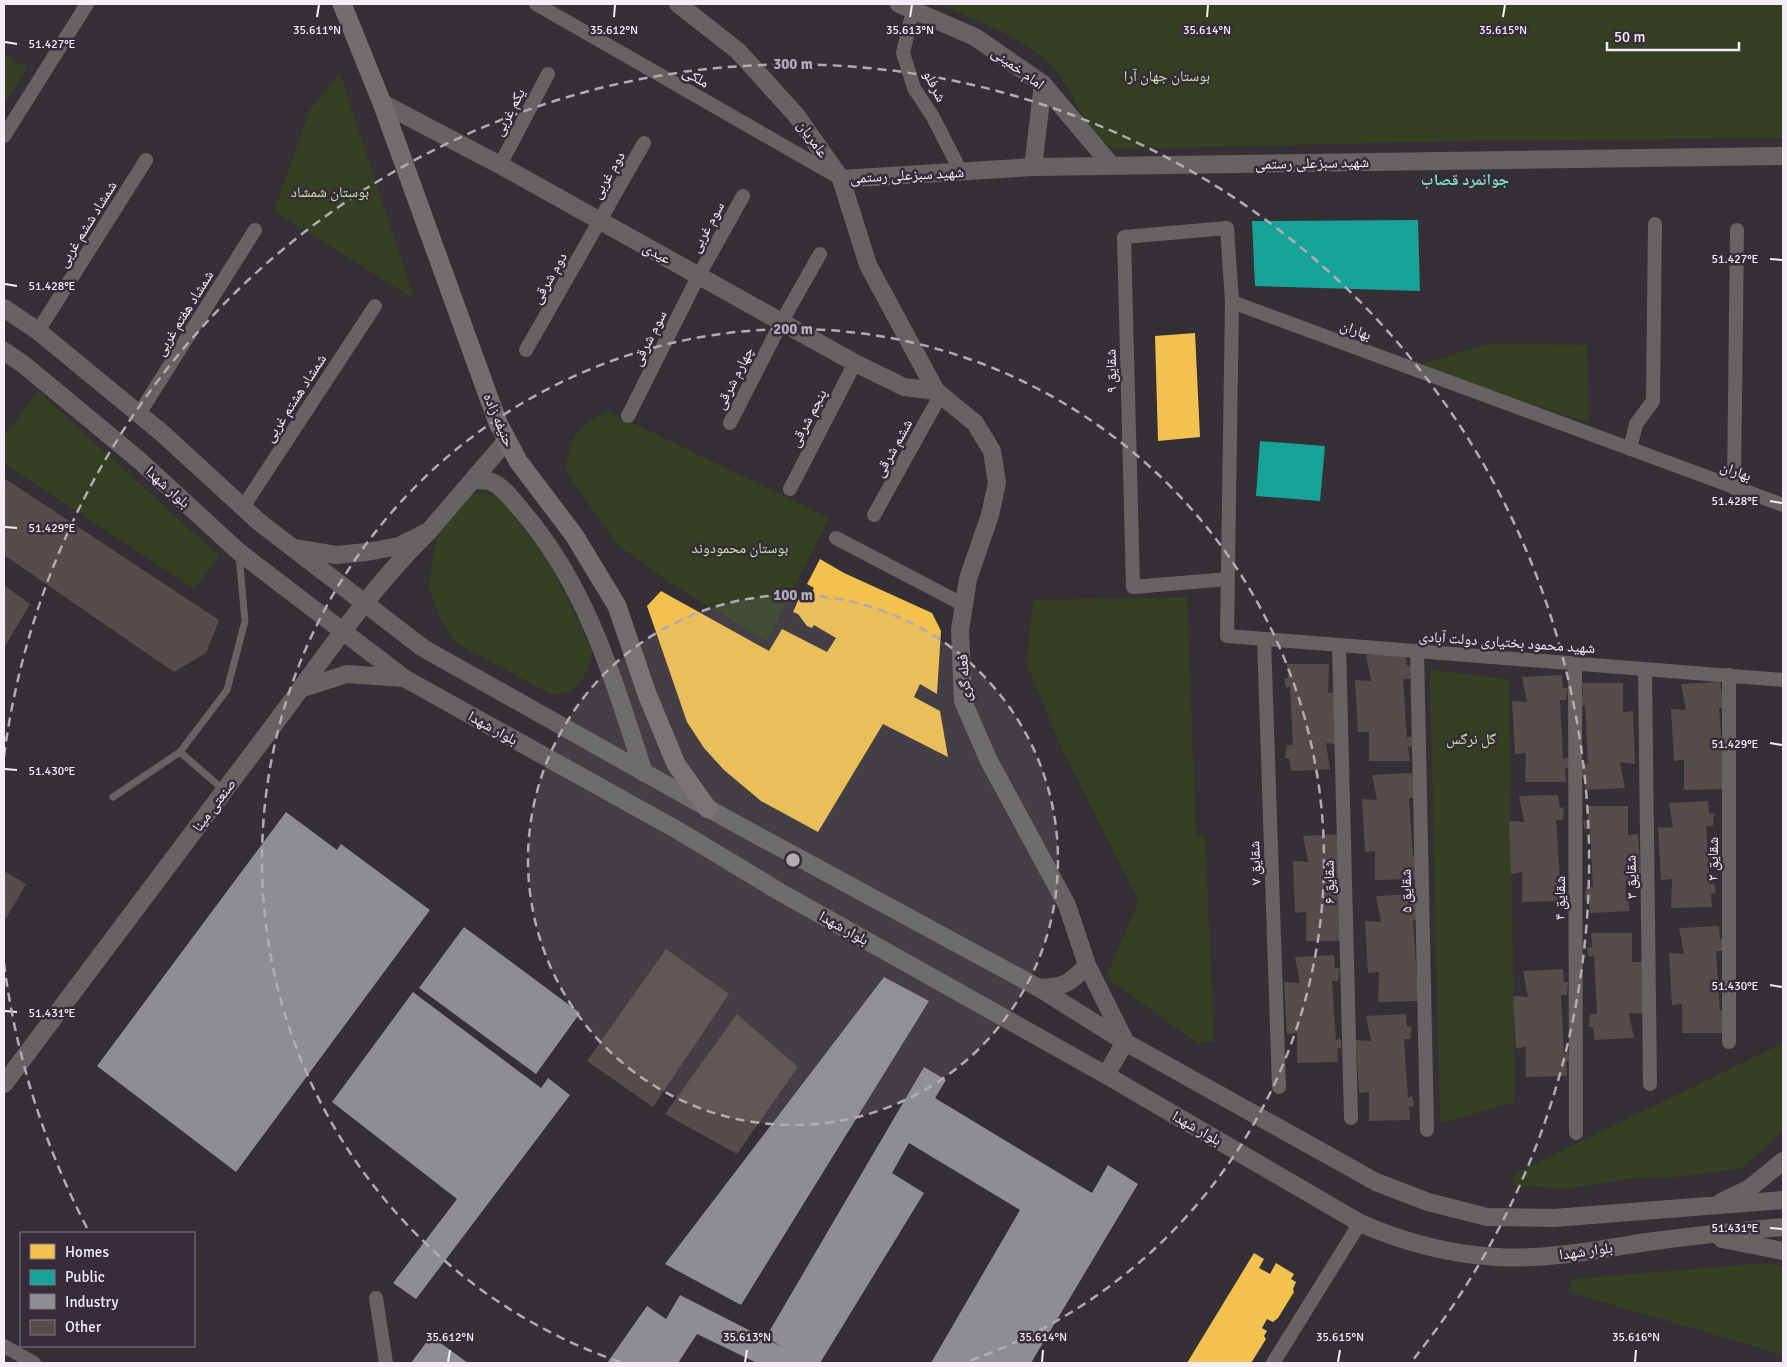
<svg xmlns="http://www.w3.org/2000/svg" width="1787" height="1367" font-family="Signika,'Noto Naskh Arabic',sans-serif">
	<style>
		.green { fill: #344021 }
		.homes { fill: #f2c14e }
		.public { fill: #17a398 }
		.industry { fill: #8d8d92 }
		.building { fill: #564c49 }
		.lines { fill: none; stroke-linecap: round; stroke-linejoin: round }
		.service { stroke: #666362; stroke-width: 7 }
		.minor { stroke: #666362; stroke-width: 14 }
		.tertiary { stroke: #666362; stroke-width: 18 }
		.secondary { stroke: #726e6d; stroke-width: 19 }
		.ticks { fill: none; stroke: #f4edf6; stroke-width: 2 }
		.ring { fill: none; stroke: #b1abb3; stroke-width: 2.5; stroke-dasharray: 9 6 }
		.labels { text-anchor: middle; stroke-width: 5; stroke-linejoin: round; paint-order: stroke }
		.street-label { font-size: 15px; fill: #f4edf6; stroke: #362c3a }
		.park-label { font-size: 15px; fill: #c7e79c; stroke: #362c3a }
		.neighbourhood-label { font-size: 16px; font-weight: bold; fill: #7ddcc0; stroke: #362c3a }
		.ticks-label { font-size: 12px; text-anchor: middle; fill: #f4edf6; stroke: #362c3a; stroke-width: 5; stroke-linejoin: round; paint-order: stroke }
		.centre { fill: #b1abb3; stroke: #362c3a; stroke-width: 2.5 }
		.ring-label { font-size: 15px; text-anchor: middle; font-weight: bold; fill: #b1abb3; stroke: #362c3a; stroke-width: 5; stroke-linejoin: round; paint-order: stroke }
	</style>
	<rect width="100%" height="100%" fill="#353036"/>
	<!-- green -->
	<path class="green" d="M939 4H1783V138L1466 141 1115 149C1083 134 1076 90 1052 66 1024 37 975 20 939 4Z
		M4 54 27 68 4 105Z
		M340 73 414 299 274 211 310 110Z
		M1488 344 1587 345 1589 423 1473 385 1422 364Z
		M38 391 219 556 195 589 4 463V437Z
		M608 411 829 518 767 641 670 583 617 544 565 470C573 435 573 428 608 411Z
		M469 493 500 496 550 564 592 650 588 668 581 682 571 691 552 695 455 642 441 620 429 588 433 553 440 531Z
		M1187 597 1196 835H1205L1214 1042 1197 1043 1106 977 1139 901 1062 749 1027 664 1033 600Z
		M1430 670 1509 679 1515 1102 1440 1123Z
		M1783 1043V1129L1762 1151 1740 1169 1676 1177 1635 1178 1565 1189 1513 1185 1514 1174Z
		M1766 1263 1783 1267V1355L1569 1292 1572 1279Z"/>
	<!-- homes -->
	<path class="homes" d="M1195 333 1200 437 1158 441 1155 336Z
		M820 559 844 573 932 613 941 631 937 694 920 684 914 697 940 711 948 757 883 724 818 832 761 801 724 770 704 748 687 722 647 606 661 591 769 651 782 629 827 652 836 638 814 625 812 628 807 626 798 614 793 612 801 594 808 598 814 588 807 584Z
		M1254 1253 1264 1259 1259 1268 1270 1274 1276 1263 1294 1274 1291 1279 1296 1282 1293 1289 1294 1292 1278 1318 1273 1322 1267 1319 1262 1328 1267 1331 1264 1336 1266 1339 1251 1363H1187Z"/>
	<!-- public -->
	<path class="public" d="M1418 220 1420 291 1255 286 1252 221Z
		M1260 441 1325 446 1320 501 1256 496Z"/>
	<!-- industry -->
	<path class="industry" d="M286 812 337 850 341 844 430 910 236 1172 97 1066Z
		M464 927 580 1013 536 1074 419 988Z
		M884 977 929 1001 741 1305 665 1264Z
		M413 992 541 1088 548 1078 570 1095 416 1299 393 1283 457 1199 332 1102Z
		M924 1067 946 1080 935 1098 1092 1193 1108 1165 1138 1184 1031 1363H931L1020 1210 909 1143 892 1173 924 1193 820 1363H757L697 1334 678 1363H607L647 1306 666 1319 680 1295 782 1347 766 1337Z
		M431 1336 468 1363H411Z"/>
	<!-- building -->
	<path class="building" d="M4 478 219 620 206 653 174 672 4 555Z
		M4 585 30 604 4 648Z
		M1405 653 1407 666H1411L1410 679H1403L1407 738 1411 736 1413 745 1408 747 1410 761H1369V732H1358L1355 680 1371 681 1366 655Z
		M1287 664H1329L1328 693 1338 692 1341 745 1326 743 1330 769 1291 771 1289 758H1285L1287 745H1293L1290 686 1286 688 1284 679 1288 678Z
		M1562 675 1563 688H1568L1566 700H1560L1563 759 1568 757 1570 767 1565 768 1566 782H1525L1526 753 1515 754 1512 701 1527 702 1522 677Z
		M1720 682 1722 695H1726L1725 708H1719L1725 789 1684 790V760L1674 761 1671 709 1686 710 1681 684Z
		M1582 683H1623V712L1633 711 1635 764 1620 762 1625 788 1585 790 1584 777H1580L1581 764H1588L1585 705 1580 707 1578 698 1583 697Z
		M1412 773 1416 798H1409L1413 857 1418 855 1416 879 1375 880V851L1365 852 1362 799 1377 800 1372 775Z
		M1558 795 1560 808 1564 807 1563 820H1556L1560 879 1564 877 1566 887H1562V901L1522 902V872L1511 874 1509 821 1524 822 1519 796Z
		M1708 801 1709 814 1714 813 1713 826H1706L1710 885 1714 883 1716 893 1711 894 1712 907 1671 908 1672 879 1661 880 1658 827 1673 828 1669 803Z
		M1587 806H1628V835L1638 834 1641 886 1625 885 1630 911 1590 913 1589 900H1585L1586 887H1593L1590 828 1585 830 1583 821 1588 820Z
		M1342 834 1347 941H1306V912L1295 913 1293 861 1308 862 1303 836Z
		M4 871 26 884 4 922Z
		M1415 894 1419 920H1413L1417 979 1421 977 1419 1001 1378 1002 1379 972 1368 973 1365 921 1381 922 1376 896Z
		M1719 926 1720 939H1724L1723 951H1716L1720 1011 1724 1008 1726 1018 1722 1019 1723 1033H1682V1004L1672 1005 1669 953 1684 954 1679 928Z
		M1591 933H1632V962H1642L1644 1014 1629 1013 1634 1038 1594 1040 1593 1027H1589L1590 1014H1597L1594 955 1589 957 1587 948 1592 947Z
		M666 949 729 994 653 1107 587 1061Z
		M1334 955 1335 968H1340L1338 981H1332L1336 1040 1340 1038 1342 1047 1337 1049 1338 1062 1297 1063V1033L1287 1034 1284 982 1300 983 1295 957Z
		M1563 969 1564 982H1568L1567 995H1561L1564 1054 1568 1052 1570 1061 1566 1062 1567 1076 1526 1077V1047L1516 1048 1513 996 1528 997 1523 971Z
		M737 1014 798 1067 737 1154 665 1114Z
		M1406 1014 1407 1027 1412 1026 1410 1039H1404L1408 1098 1412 1096 1414 1106 1409 1107 1410 1120 1369 1121V1092L1359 1093 1356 1040 1371 1041 1366 1016Z"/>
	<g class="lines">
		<!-- service -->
		<path class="service" d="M180 752 225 791
			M113 797 180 752 227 690 245 621 239 555"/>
		<!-- minor -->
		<path class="minor" d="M536 4 838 177
			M913 10 903 53 914 88 933 117 961 172
			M4 136 87 4
			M500 165 548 74
			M38 331 146 160
			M526 350 644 143
			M139 414 255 230
			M628 416 699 275 743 196
			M730 423 782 321 820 254
			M1630 449 1636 424 1653 401 1655 224
			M1734 488 1737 230
			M790 489 855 363
			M1783 505 1232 302 1227 636 1783 680
			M243 507 375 306
			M874 515 940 396
			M836 538 964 605
			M1228 579 1133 587 1124 237 1227 228 1232 302
			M1264 639 1279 1087
			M1339 645 1351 1118
			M1417 651 1427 1130
			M1575 663 1576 1133
			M1645 669 1650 1084
			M1729 675V1042
			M376 1298 386 1363
			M4 1346 34 1363
			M1273 1363 1360 1223"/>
		<!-- tertiary -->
		<path class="tertiary" d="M678 4 738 51 796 115 841 179 868 265 936 391 975 423 992 451 997 483 990 515 968 579 960 630 963 701 988 759 1067 905 1087 965 1125 1041
			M899 4 975 37 1043 84 1112 166
			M382 103 500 165 855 363 904 387 936 391
			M1033 167 1043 84
			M841 179 1033 167 1783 156
			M4 308 38 331 162 433 259 522 423 648 729 820 1039 988 1125 1042 1376 1182 1428 1202 1487 1217 1554 1218 1783 1200
			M4 351 23 364 139 460 239 552 404 678 679 831 780 892 1106 1075 1360 1223C1403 1242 1449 1254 1496 1257 1547 1260 1597 1250 1647 1242 1692 1236 1738 1231 1783 1227
			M473 480C479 480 487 480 492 482 505 488 513 501 522 511 588 588 613 679 644 773
			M294 548 336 555 367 552 399 546 429 531 507 440
			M303 688 347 674 404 678
			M1039 988C1064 987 1070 984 1087 965
			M1106 1075 1125 1042
			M4 1084C92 967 179 851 267 734 321 663 364 595 429 531
			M1721 1202 1750 1188 1783 1161
			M1722 1239 1783 1251"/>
		<!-- secondary -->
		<path class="secondary" d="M342 4 382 103 498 423 518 461 574 535 617 606 647 694 676 764 708 809"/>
	</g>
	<!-- ticks -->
	<path class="ticks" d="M317 17 319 5M614 17 615 5M910 17 912 5M1207 17 1208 5M1503 17 1505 5M5 42 17 44M1770 259 1782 260M5 284 17 286M1770 501 1782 503M5 527 17 528M1770 743 1782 745M5 769 17 770M1770 985 1782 987M5 1011 17 1012M1770 1228 1782 1229M448 1362 450 1350M745 1362 747 1350M1042 1362 1043 1350M1338 1362 1340 1350M1635 1362 1636 1350"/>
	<!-- distance rings -->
	<circle cx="793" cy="860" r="265" fill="#b1abb3" fill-opacity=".12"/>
	<g class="ring">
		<circle cx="793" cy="860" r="265"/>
		<path d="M620 1362A531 531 0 1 1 966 1362"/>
		<path d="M87 1228A796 796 0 0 1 4 964M4 756A796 796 0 1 1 1412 1361"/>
	</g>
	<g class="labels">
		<!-- street labels -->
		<g class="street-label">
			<text transform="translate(1018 68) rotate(36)" y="5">امام خمینی</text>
			<text transform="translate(696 77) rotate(30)" y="5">ملکی</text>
			<text transform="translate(935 86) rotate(63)" y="5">شرفلو</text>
			<text transform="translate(509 112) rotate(-62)" y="5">یکم غربی</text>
			<text transform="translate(813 139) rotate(55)" y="5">عامریان</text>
			<text transform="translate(1312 163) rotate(-1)" y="5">شهید سبزعلی رستمی</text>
			<text transform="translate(608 175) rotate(-60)" y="5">دوم غربی</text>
			<text transform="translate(907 175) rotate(-3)" y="5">شهید سبزعلی رستمی</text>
			<text transform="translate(87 224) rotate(-58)" y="5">شمشاد ششم غربی</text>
			<text transform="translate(707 227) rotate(-61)" y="5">سوم غربی</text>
			<text transform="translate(657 253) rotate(28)" y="5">عیدی</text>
			<text transform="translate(549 278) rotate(-60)" y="5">دوم شرقی</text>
			<text transform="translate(184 313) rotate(-58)" y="5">شمشاد هفتم غربی</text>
			<text transform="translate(1356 330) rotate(20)" y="5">بهاران</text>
			<text transform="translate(649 338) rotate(-63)" y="5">سوم شرقی</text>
			<text transform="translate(1111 371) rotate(-91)" y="5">شقایق ۹</text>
			<text transform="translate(734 378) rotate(-63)" y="5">چهارم شرقی</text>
			<text transform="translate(295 398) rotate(-57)" y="5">شمشاد هشتم غربی</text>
			<text transform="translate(808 418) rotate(-62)" y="5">پنجم شرقی</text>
			<text transform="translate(499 420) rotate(67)" y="5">حنیفه زاده</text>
			<text transform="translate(893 448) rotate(-61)" y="5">ششم شرقی</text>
			<text transform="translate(1736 471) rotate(20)" y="5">بهاران</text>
			<text transform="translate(168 487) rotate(42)" y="5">بلوار شهدا</text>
			<text transform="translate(1507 642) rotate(4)" y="5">شهید محمود بختیاری دولت آبادی</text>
			<text transform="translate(964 678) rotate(-95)" y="5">فعله گری</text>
			<text transform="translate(493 728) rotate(29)" y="5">بلوار شهدا</text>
			<text transform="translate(214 805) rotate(-53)" y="5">صنعتی مینا</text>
			<text transform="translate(1713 859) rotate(-90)" y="5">شقایق ۲</text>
			<text transform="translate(1255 863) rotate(-92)" y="5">شقایق ۷</text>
			<text transform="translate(1631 877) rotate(-91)" y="5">شقایق ۳</text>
			<text transform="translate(1329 882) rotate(-91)" y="5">شقایق ۶</text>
			<text transform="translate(1406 891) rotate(-91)" y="5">شقایق ۵</text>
			<text transform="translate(1560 898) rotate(-90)" y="5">شقایق ۴</text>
			<text transform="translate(844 928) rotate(29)" y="5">بلوار شهدا</text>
			<text transform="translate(1197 1128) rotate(30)" y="5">بلوار شهدا</text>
			<text transform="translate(1586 1251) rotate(-8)" y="5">بلوار شهدا</text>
		</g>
		<!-- park labels -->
		<g class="park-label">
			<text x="1167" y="81">بوستان جهان آرا</text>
			<text x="330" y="197">بوستان شمشاد</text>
			<text x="740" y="553">بوستان محمودوند</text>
			<text x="1471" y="744">گل نرگس</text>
		</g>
		<!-- neighbourhood labels -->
		<g class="neighbourhood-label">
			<text x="1465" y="185">جوانمرد قصاب</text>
		</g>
	</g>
	<g class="ticks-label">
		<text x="317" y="34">35.611°N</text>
		<text x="614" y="34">35.612°N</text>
		<text x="910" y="34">35.613°N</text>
		<text x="1207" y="34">35.614°N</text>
		<text x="1503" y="34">35.615°N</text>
		<text x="52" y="48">51.427°E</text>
		<text x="1735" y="263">51.427°E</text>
		<text x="52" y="290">51.428°E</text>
		<text x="1735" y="505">51.428°E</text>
		<text x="52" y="532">51.429°E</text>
		<text x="1735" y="748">51.429°E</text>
		<text x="52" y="775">51.430°E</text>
		<text x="1735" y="990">51.430°E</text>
		<text x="52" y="1017">51.431°E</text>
		<text x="1735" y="1232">51.431°E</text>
		<text x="450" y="1341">35.612°N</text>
		<text x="747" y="1341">35.613°N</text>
		<text x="1043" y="1341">35.614°N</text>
		<text x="1340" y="1341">35.615°N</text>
		<text x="1636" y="1341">35.616°N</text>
	</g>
	<circle cx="793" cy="860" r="8" class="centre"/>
	<g class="ring-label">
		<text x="793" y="69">300 m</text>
		<text x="793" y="334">200 m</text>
		<text x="793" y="600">100 m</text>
	</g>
	<!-- border -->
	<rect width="1787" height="1367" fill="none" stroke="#f4edf6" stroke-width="10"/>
	<!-- legend -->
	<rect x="20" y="1232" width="175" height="115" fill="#362c3a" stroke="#827985"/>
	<rect x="30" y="1244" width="25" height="15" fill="#f2c14e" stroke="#827985"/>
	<text x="65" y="1257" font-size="15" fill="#f4edf6">Homes</text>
	<rect x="30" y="1270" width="25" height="15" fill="#17a398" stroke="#827985"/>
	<text x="65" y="1282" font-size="15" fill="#f4edf6">Public</text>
	<rect x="30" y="1294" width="25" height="15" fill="#8d8d92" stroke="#827985"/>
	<text x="65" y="1307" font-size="15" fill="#f4edf6">Industry</text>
	<rect x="30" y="1320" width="25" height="15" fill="#564c49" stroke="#827985"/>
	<text x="65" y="1332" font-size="15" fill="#f4edf6">Other</text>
	<!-- scale -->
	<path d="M1607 42v8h132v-8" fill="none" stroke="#f4edf6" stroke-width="2.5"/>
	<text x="1614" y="42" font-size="15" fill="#f4edf6" stroke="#362c3a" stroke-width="4" paint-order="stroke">50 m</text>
</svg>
